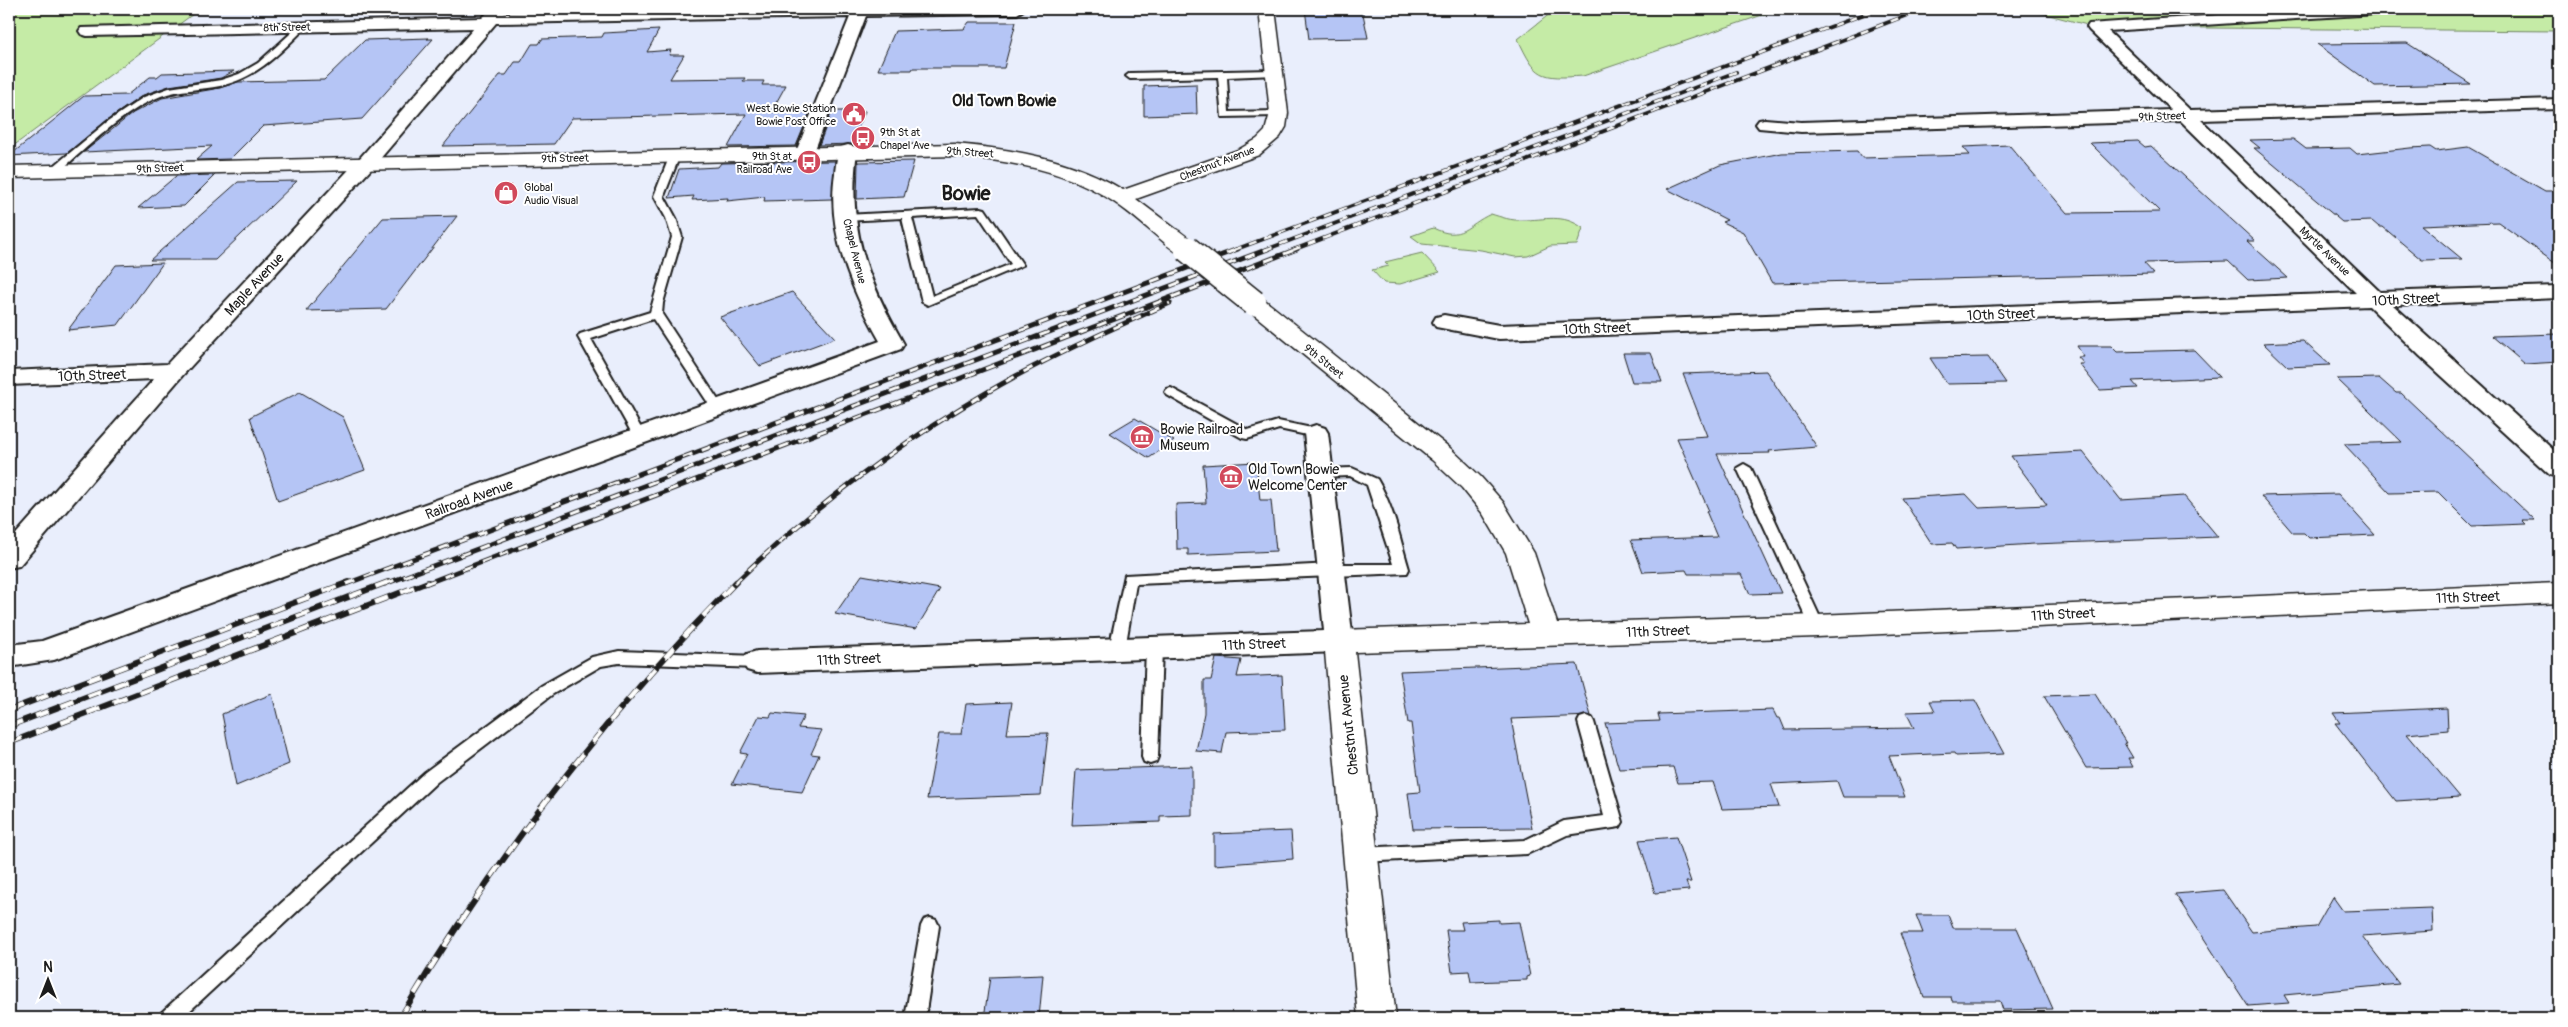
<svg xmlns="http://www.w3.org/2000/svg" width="2568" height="1027" font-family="Pangolin,sans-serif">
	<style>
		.green { fill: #c5eba6; stroke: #708461 }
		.building { fill: #b5c5f5; stroke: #1c1c1c }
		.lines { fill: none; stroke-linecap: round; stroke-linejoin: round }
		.lane-casing { stroke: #1c1c1c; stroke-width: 4 }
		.street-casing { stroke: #1c1c1c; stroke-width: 4 }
		.secondary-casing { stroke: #1c1c1c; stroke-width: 3 }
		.lane { fill: #fff; fill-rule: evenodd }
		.street { fill: #fff; fill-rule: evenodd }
		.secondary { fill: #fff; fill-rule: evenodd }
		.rail-far2-casing { stroke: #1c1c1c; stroke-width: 4 }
		.rail-far1-casing { stroke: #1c1c1c; stroke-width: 5 }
		.rail-casing { stroke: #1c1c1c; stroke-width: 6 }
		.rail-far2 { stroke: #fff; stroke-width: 2.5; stroke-dasharray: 8; stroke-linecap: butt }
		.rail-far1 { stroke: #fff; stroke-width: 3; stroke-dasharray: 10; stroke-linecap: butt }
		.rail { stroke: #fff; stroke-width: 4.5; stroke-dasharray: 14; stroke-linecap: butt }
		.secondary-bridge-far1-casing { stroke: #1c1c1c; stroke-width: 21; stroke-linecap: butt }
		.secondary-bridge-casing { stroke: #1c1c1c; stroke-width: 28; stroke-linecap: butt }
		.secondary-bridge-far1 { stroke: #fff; stroke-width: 19 }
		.secondary-bridge { stroke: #fff; stroke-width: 25 }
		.labels { text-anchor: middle; stroke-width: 4; stroke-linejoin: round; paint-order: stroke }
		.far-street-label { font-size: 11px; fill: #1c1c1c; stroke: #fff }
		.far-poi-label { font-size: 11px; fill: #1c1c1c; stroke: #fff; text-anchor: end }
		.street-label { font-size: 14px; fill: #1c1c1c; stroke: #fff }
		.poi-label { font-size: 14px; fill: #1c1c1c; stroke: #fff; text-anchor: start }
		.far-district-label { font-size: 16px; font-weight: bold; fill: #1c1c1c; stroke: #fff }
		.far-town-label { font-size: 20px; font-weight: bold; fill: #1c1c1c; stroke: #fff }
	</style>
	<rect width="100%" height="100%" fill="#e9eefc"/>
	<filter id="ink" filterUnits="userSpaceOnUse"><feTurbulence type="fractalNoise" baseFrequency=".02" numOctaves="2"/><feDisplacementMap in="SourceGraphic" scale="10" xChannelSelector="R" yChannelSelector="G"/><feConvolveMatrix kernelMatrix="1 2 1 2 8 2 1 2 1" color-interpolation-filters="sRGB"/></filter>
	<g filter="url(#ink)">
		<!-- green -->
		<path class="green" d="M9 9H200L9 149Z
			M1556 9H1780L1583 76C1541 79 1536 78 1518 39Z
			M2026 9H2559V31L2095 27Z
			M1491 214C1501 217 1512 221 1522 220 1546 220 1562 213 1583 228L1577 245 1550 246 1528 256 1515 257 1481 250 1422 244 1411 236 1433 228C1462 242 1466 225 1491 214Z
			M1422 253 1440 272 1400 284 1384 283 1372 270 1389 266 1385 262Z"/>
		<!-- building -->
		<path class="building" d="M1305 9H1362L1368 38 1309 39Z
			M969 22H1016L1004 68H913L912 70H878L895 31 964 29Z
			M659 30 647 52 671 50 669 55H684L670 79 745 78 743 81H764L762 85H786L771 112H810L796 146 728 147 746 114 572 118 554 144 443 146 500 75H506L515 62H521L532 44H539L542 39 602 37 604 33Z
			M429 38 427 39H433L362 119 263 126 230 159 196 160 212 146 84 152 133 113 162 98 220 88 238 82 324 80 365 40Z
			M2407 43 2471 84 2375 86 2317 44Z
			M234 71 221 78 169 86 143 95 106 121 67 153 9 156 84 96 127 95 150 77H157L162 73Z
			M1196 84 1197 114 1144 116V86Z
			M832 111H865L852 144 819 145Z
			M2293 139 2306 149 2350 148 2357 154 2410 148 2430 147 2436 151 2468 147 2545 191H2559V266L2498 222 2421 225 2462 259 2422 260 2383 227H2379L2372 221 2342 222 2254 148H2260L2250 140Z
			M2138 141 2145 147 2151 146 2255 241H2247L2288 278 2248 280 2228 261 2144 263 2154 274 1772 283 1743 232 1722 222 1727 220 1667 189 1720 165 1782 153 1857 151 1862 158 1970 155 1963 147 2009 145 2067 213 2160 212 2090 143Z
			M835 161 832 199 764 201 765 197 727 201 728 198 692 200 694 196 669 198 679 169 718 167 721 163Z
			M914 161 904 197 857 199 858 162Z
			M215 175 184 206 138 208 176 176Z
			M297 181 215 260H150L238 182Z
			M457 216 386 309 306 311 383 218Z
			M163 263 118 325 68 330 116 265Z
			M792 292 835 338 760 366 720 317Z
			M2559 334V362L2525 364 2492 336Z
			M2303 341 2330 365 2288 367 2263 343Z
			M2077 346H2111L2117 352 2194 350 2220 377 2132 381 2138 388 2100 390 2079 364H2084L2078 357H2084Z
			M1623 353H1651L1662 382H1632Z
			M1988 357 2006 383 1947 384 1930 358Z
			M1766 371 1817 447 1769 451 1770 453 1717 454 1781 593 1750 594 1741 574H1688L1686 570 1643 572 1631 540 1717 537 1706 511H1709L1677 438 1707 436 1683 374Z
			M2379 378 2396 393H2401L2535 520H2522L2526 524 2472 526 2438 492 2390 493 2344 444 2402 442 2337 379Z
			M300 392 343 417 365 470 278 501 250 417Z
			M1135 418 1174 441 1149 458 1110 433Z
			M2083 452 2121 500 2184 496 2218 537 2034 544 1956 549 1952 543 1932 544 1902 498 1966 494 1979 508 2047 505 2011 456Z
			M1256 462 1260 500H1271L1276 551 1188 555V549H1177L1176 504 1206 503 1203 465Z
			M2338 494 2375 535 2309 538 2304 533H2293L2261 496Z
			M862 575 940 589 916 629 835 614Z
			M1216 658 1241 660 1237 677 1282 675 1285 730 1226 732 1222 753 1196 751 1204 713V680H1211Z
			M1577 664 1591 716 1511 719 1532 828 1413 829 1408 793 1420 792 1411 723H1408L1400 671Z
			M272 694 289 764 236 786 222 714Z
			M2095 694 2126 743H2124L2133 758H2128L2133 767 2086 768 2044 696Z
			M1975 700 2004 754 1956 756 1954 753 1889 756 1905 797H1843L1837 781 1771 784 1779 807 1722 809 1713 782 1678 783 1673 767 1619 769 1605 723 1660 721 1658 714 1773 710 1777 718H1780L1785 730 1914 728 1906 712 1935 711 1930 701Z
			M1012 702 1007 734 1048 733 1041 795 927 799 939 734H961L966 704Z
			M2447 708 2448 730 2407 734 2460 797 2396 801 2335 723H2340L2333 713Z
			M772 713 804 716 798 728 822 730 811 754 819 755 802 792 732 784 747 754 740 753 759 716 770 717Z
			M1192 766V815L1160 816V822L1072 825 1076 770Z
			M1291 831 1293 859 1214 865V834Z
			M1676 837 1691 882H1686L1689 890 1655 893 1639 840Z
			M2223 890 2252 932 2316 927 2333 897 2343 911 2432 908 2433 931 2362 936 2399 984 2284 995 2289 1003 2248 1006 2175 894Z
			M1916 915H1948L1953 928H2017L2053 1009 2003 1010 2000 1001H1952L1951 997H1924L1900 933H1923Z
			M1499 920V923L1519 922 1530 976 1527 977V980L1471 982 1469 971 1452 972 1446 930H1463L1461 922Z
			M1043 975 1039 1018H984L990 977Z"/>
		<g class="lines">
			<!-- lane casing -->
			<g class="lane-casing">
				<path id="lane" d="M301 24 305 27 304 29C279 54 256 78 220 86 201 90 180 89 161 96 121 112 89 147 57 173L48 171 107 122 144 97 169 88 221 80 239 74 258 63Z
					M1273 70 1277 73 1276 75 1227 77 1229 112 1282 111 1284 113 1279 116 1222 117 1218 77 1130 79 1126 76 1130 73Z
					M675 152 680 155 664 196 676 218 682 237 663 303 662 314 724 409 722 412H714L653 319 591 339 646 437 640 441 634 437 578 337 580 334 650 312 672 237 666 218 654 196 670 155Z
					M981 208 985 209 1023 265 928 305 922 302 902 218 845 221 840 218 845 215ZM978 214 1011 264 932 296 912 218Z
					M1171 388 1248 430 1278 421 1321 430 1322 433 1316 437 1279 429 1247 439 1242 438 1167 395 1165 392 1167 389Z
					M1744 464 1751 468 1824 626 1822 630H1812L1810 626 1737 468Z
					M1352 468 1377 479C1393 505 1400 539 1409 569L1407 573 1136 584 1125 649 1122 653H1112L1109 649 1125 575 1332 564H1393L1367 485 1350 476 1320 477 1313 473 1320 469Z
					M1154 642 1159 644 1162 648 1158 757 1156 762 1150 764 1144 762 1142 757 1146 648 1149 644Z
					M619 651 757 656 762 658 765 662 762 666 757 668 619 663 601 666 553 694 437 782 182 1018H159L162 1012 425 772 541 686 592 657Z
					M1586 716 1592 718 1594 722 1623 822 1620 827 1567 835 1527 854 1360 862 1354 860 1351 855 1354 850 1360 848 1525 840 1564 821 1604 816 1578 722 1580 718Z
					M930 918 936 920 939 926 925 1018H905L921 926 924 920Z"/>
			</g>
			<!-- street casing -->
			<g class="street-casing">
				<path id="street" d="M491 9H507L504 13 754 9H1025L1017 14 866 16 814 152 812 156H798L796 152 850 17 496 23 373 167 182 376 19 566 9 568V542L154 379 9 385V371L167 364 359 159 474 28 87 36 81 34 79 31 81 28 482 18Z
					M2306 9H2384L2376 14 2108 31 2190 110 2559 99V109L2201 120 2380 292 2559 286V298L2393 305 2559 455V477L2550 475 2420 356 2369 306 1499 339 1436 327 1433 322 1436 317 1444 315 1499 325 2356 293 2181 121 1801 132 1759 128 1756 124 1759 120 1765 119 1801 122 2171 110 2089 30 2087 27 2089 24Z
					M848 145 855 147 857 151C847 228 866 278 904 344L901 349 54 660 9 667V645L42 641 880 341C852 291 826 232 835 173 836 164 837 154 841 147Z
					M1316 425 1325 428 1328 433 1353 641 1349 649 1339 652 757 673 747 670 742 662 747 654 757 651 1324 631 1304 433 1307 428Z"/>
			</g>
			<!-- secondary casing -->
			<g class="secondary-casing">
				<path id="secondary" d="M1259 9H1275L1288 113 1286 127 1280 137 1259 155 1136 199 1181 233 1184 238 1181 243 1173 244 1165 243C1148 229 1132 214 1114 202 1067 170 1011 161 955 156L9 178V166L955 144C1013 149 1072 159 1123 190L1238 150 1257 139 1265 131 1270 113Z
					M1254 296 1262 298 1450 448 1480 476 1503 502 1534 553 1557 623 1817 615 2559 583V603L1817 637 1355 652 1396 1018H1358L1324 641 1328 633 1339 630 1528 624 1506 553 1483 514 1462 488 1432 460 1246 308 1243 303 1246 298Z"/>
			</g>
			<!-- lane -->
			<use href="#lane" class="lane"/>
			<!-- street -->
			<use href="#street" class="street"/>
			<!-- secondary -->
			<use href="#secondary" class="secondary"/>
			<!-- rail-far2 casing -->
			<g class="rail-far2-casing">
				<path id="rail-far2" d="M1234 250 1878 9
					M1265 250 1736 72
					M1293 250 1923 9"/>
			</g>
			<!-- rail-far1 casing -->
			<g class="rail-far1-casing">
				<path id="rail-far1" d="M346 584 1238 249
					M385 584 1268 249
					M425 584 1297 249
					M734 584C818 502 914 432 1016 376 1066 349 1118 326 1170 303"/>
			</g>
			<!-- rail casing -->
			<g class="rail-casing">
				<path id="rail" d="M9 710 349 582
					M9 726 388 582
					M9 743 428 582
					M400 1018C494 860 607 713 736 582"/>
			</g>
			<!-- rail-far2 -->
			<use href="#rail-far2" class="rail-far2"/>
			<!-- rail-far1 -->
			<use href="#rail-far1" class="rail-far1"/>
			<!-- rail -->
			<use href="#rail" class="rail"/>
			<!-- secondary-bridge-far1 casing -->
			<g class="secondary-bridge-far1-casing">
				<path id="secondary-bridge-far1" d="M1173 238 1189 250"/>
			</g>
			<!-- secondary-bridge casing -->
			<g class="secondary-bridge-casing">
				<path id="secondary-bridge" d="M1187 249 1254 303"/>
			</g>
			<!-- secondary-bridge-far1 -->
			<use href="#secondary-bridge-far1" class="secondary-bridge-far1"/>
			<!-- secondary-bridge -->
			<use href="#secondary-bridge" class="secondary-bridge"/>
		</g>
	</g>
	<!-- icons -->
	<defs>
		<g id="civic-disc" transform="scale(1.25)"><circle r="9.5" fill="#d1495b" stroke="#fff"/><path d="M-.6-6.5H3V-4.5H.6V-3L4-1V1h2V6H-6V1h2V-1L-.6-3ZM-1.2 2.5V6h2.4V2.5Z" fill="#fff"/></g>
		<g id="bus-disc" transform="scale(1.25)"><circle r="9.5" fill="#d1495b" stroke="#fff"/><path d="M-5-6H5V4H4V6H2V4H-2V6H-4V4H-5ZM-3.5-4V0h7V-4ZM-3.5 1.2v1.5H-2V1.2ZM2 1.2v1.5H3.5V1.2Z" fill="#fff"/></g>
		<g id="shop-disc" transform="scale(1.25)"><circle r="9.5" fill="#d1495b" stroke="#fff"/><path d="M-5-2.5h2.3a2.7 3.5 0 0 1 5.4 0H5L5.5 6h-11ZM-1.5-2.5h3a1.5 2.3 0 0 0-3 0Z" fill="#fff"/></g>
		<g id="museum-disc" transform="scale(1.25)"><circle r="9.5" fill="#d1495b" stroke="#fff"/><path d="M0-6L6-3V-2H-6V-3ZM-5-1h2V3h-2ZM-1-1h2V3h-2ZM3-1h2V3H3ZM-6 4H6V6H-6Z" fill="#fff"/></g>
	</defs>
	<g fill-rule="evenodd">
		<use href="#civic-disc" x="854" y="114"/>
		<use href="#bus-disc" x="863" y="138"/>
		<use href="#bus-disc" x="809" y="162"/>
		<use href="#shop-disc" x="506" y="193"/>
		<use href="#museum-disc" x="1142" y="437"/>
		<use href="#museum-disc" x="1231" y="477"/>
	</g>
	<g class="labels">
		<!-- far-street labels -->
		<g class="far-street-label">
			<text transform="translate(287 27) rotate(-1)" y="4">8th Street</text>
			<text transform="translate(2162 116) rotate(-2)" y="4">9th Street</text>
			<text transform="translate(970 152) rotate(4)" y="4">9th Street</text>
			<text transform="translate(565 158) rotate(-1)" y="4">9th Street</text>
			<text transform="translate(1217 163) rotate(-21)" y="4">Chestnut Avenue</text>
			<text transform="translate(160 168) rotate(-2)" y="4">9th Street</text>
			<text transform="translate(855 251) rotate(76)" y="4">Chapel Avenue</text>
			<text transform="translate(2325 251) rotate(44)" y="4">Myrtle Avenue</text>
			<text transform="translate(1324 361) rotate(39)" y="4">9th Street</text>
		</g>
		<!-- far-poi labels -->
		<g class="far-poi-label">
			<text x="836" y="112">West Bowie Station<tspan x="836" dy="13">Bowie Post Office</tspan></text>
			<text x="880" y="136" text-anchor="start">9th St at<tspan x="880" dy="13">Chapel Ave</tspan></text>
			<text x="792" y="160">9th St at<tspan x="792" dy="13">Railroad Ave</tspan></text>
			<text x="524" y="191" text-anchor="start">Global<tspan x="524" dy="13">Audio Visual</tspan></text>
		</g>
		<!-- street labels -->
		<g class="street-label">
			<text transform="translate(254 284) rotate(-47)" y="5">Maple Avenue</text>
			<text transform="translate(2406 299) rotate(-3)" y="5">10th Street</text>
			<text transform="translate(2001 314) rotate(-2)" y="5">10th Street</text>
			<text transform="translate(1597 328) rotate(-2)" y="5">10th Street</text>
			<text transform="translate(92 375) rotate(-2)" y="5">10th Street</text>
			<text transform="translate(469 499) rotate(-20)" y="5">Railroad Avenue</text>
			<text transform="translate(2468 597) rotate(-2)" y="5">11th Street</text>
			<text transform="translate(2063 614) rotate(-3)" y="5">11th Street</text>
			<text transform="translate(1658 631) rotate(-2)" y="5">11th Street</text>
			<text transform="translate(1254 644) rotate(-2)" y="5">11th Street</text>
			<text transform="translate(849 659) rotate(-2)" y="5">11th Street</text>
			<text transform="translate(1348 725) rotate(-96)" y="5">Chestnut Avenue</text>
		</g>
		<!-- poi labels -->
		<g class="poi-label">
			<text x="1160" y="434">Bowie Railroad<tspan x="1160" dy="16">Museum</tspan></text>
			<text x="1248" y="474">Old Town Bowie<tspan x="1248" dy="16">Welcome Center</tspan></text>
		</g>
		<!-- far-district labels -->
		<g class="far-district-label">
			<text x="1004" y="106">Old Town Bowie</text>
		</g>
		<!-- far-town labels -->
		<g class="far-town-label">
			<text x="966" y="200">Bowie</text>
		</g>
	</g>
	<!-- margin -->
	<rect width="2568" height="1027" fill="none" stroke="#fff" stroke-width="30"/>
	<rect x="15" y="15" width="2538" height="997" fill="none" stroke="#1c1c1c" stroke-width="2" filter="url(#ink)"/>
	<!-- north arrow -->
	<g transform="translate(48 980)" stroke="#ffffff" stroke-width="4" paint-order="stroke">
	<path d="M0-4L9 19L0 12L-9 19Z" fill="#1c1c1c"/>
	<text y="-8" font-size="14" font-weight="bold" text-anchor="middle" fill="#1c1c1c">N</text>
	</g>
</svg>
